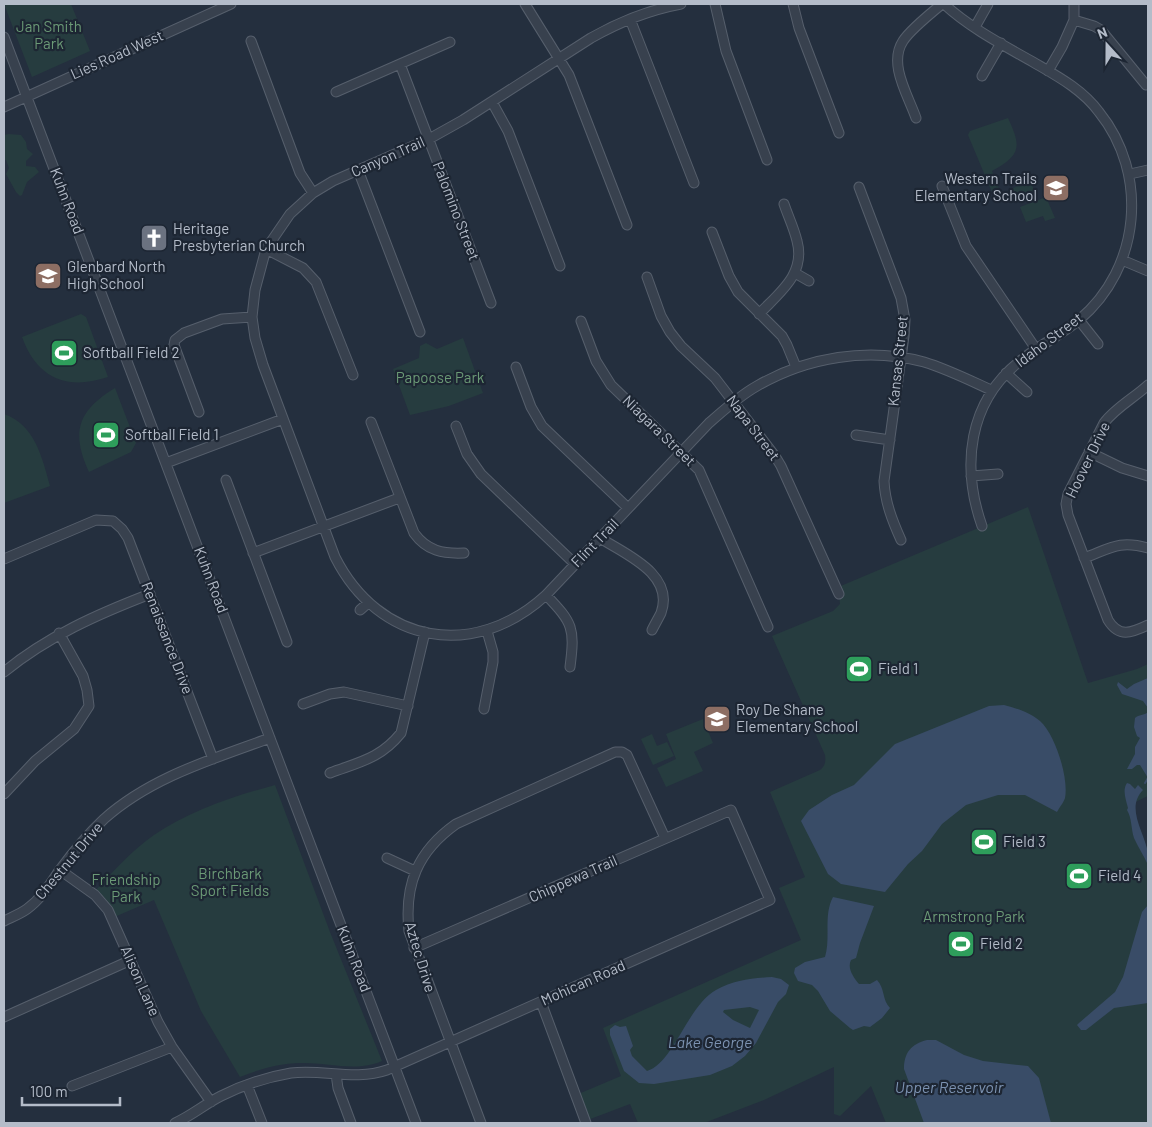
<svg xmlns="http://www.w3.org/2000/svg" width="1152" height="1127" font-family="Barlow,sans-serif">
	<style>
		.green { fill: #263c3f }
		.water { fill: #394c67; fill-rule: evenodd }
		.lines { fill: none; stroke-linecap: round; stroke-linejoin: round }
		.stream { stroke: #394c67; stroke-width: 2 }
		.minor-casing { stroke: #565f6c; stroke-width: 11 }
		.minor { stroke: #38414e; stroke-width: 9 }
		.labels { text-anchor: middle; stroke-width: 4.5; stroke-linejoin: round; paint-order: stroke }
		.park-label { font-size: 15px; fill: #6b9a76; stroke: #1d2633 }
		.street-label { font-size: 15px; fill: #b4bcc9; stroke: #1d2633 }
		.poi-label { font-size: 15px; fill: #b4bcc9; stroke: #1d2633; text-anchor: start }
		.water-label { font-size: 16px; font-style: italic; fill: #7c92b1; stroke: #1d2633 }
	</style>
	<rect width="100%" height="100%" fill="#242f3e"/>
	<!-- green -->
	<path class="green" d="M4 4H71L90 51 32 77Z
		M1008 118C1021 146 1022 155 992 171L1001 194 994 197 968 135 970 131Z
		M9 134 21 135 26 142 27 149 33 154 26 161V166L35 167 39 172 27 182 22 195 20 196 16 192 6 174 9 168 6 160H4V135Z
		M1030 181 1035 192 1013 201 1008 190Z
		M1046 197 1055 218 1045 221 1043 216 1026 222 1020 207Z
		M81 314 86 317 108 377C66 391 37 378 22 337Z
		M463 338 483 393 449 406 410 415 393 369 419 358 420 346 426 343 437 349Z
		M115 388 136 443 131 452 89 472C71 433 77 411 115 388Z
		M4 414C35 425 42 457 50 486L4 503Z
		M1028 507 1088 683 1137 669 1148 664V796L1131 804 1148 851V1123H886L871 1086 840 1116 834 1114V1067L764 1100 704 1123H638L630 1104 585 1121 576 1095 621 1076 603 1028 801 940 779 888 805 877 770 792 820 770C825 766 826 762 825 755L772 636 833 611 840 604 839 594 836 588Z
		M703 719 713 743 694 752 703 771 666 787 657 768 676 759 666 734Z
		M652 734 657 746 667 742 674 756 653 765 641 739Z
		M275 785 330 932 382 1061C358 1072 329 1063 304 1063 283 1062 260 1069 240 1077L201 1011 154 900 112 918 93 893C112 873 131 851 154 835 190 811 234 796 275 785Z"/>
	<!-- water -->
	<path class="water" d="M1148 678V708L1143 701 1122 694 1117 685 1118 682 1127 689 1134 684Z
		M1004 705C1018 709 1029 712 1040 721 1055 734 1069 778 1065 798 1064 802 1059 808 1057 812L1025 795H998L966 805 942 824 922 851 908 864 885 892 841 884 828 874 801 821 809 810 832 795 854 785 895 744 989 706Z
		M1148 712V778L1140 765H1137L1132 769H1127L1135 754V747L1140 738 1137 736 1134 727 1135 718C1139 714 1144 716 1148 712Z
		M1127 783 1130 784 1135 789 1138 785 1143 790C1125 808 1145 833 1148 853 1149 856 1148 861 1148 865 1144 856 1138 847 1134 838 1131 829 1132 818 1127 810L1128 808C1126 800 1122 790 1127 783Z
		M833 897 874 906 860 943 856 958 851 960C847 968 853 977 859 984H870L877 980C885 988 882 1000 890 1008L882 1018 870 1027 864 1026 853 1030 850 1028 830 1011 818 991 812 985 798 981 794 973 795 968 805 962 825 957C831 937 823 916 833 897Z
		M1148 905V1003L1114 1008 1086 1030H1081L1077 1025 1079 1023 1115 992 1123 977 1142 912Z
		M772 977 781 979 789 985 786 994 778 1002 756 1043 745 1056 732 1066 710 1075 654 1084 639 1083 624 1071 610 1035V1029L615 1025 620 1027 626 1026 633 1046 630 1050 632 1056 647 1071C673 1064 688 1005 716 990 734 980 752 978 772 977ZM750 1007 759 1010 750 1028 733 1020 723 1012 724 1010Z
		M927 1040H936L964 1055 983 1061 1028 1066 1039 1078 1051 1123H924L904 1069C904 1053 911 1044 927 1040Z"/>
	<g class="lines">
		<!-- stream -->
		<path class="stream" d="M1145 783 1148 778"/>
		<!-- minor casing -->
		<g class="minor-casing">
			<path id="minor" d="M525 4 569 75 627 225
				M681 4C649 10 619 22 591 38L463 120 429 139 333 181 313 193 290 214 266 249 255 290 252 317 255 338 263 365 335 557C379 644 474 661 546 595L709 423C724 410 739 396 757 386 807 357 868 347 924 362 947 369 969 380 991 390
				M715 4 726 51 767 160
				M793 4 799 28 839 133
				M944 4C970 28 1003 45 1033 62 1057 76 1082 89 1099 112 1149 174 1141 268 1079 320 1061 335 1038 346 1020 361 968 402 961 466 982 526
				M630 19 694 183
				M1074 20 1094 26 1101 30 1146 85
				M975 27 988 4
				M4 37 416 1123
				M251 41 300 173 313 193
				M400 64 491 303
				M1048 71 1062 47 1074 20V4
				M982 76 1001 43
				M336 92 450 42
				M492 102 508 131 560 266
				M4 107 231 4
				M916 118C908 95 888 64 903 41 910 30 931 13 942 4
				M358 170 420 332
				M1130 174 1148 170
				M942 186 966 246 1036 349
				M859 187 901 298 905 320 904 336 884 481C885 502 892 520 901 540
				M712 232 729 276 738 292 782 336 787 345 796 367
				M266 249 303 268 316 282 353 375
				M1122 260 1148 271
				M795 273 809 281
				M647 277 661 316 670 332 681 346 715 378 775 456 781 466 839 594
				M759 314C779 293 806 274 797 241 794 228 788 216 784 204
				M1079 320 1098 344
				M581 321 596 361 611 385 699 470 768 627
				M516 367 531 407 542 426 628 508
				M1006 373 1027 392
				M1148 385C1134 398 1115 408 1104 423L1068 494 1066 504 1068 515 1108 620C1119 638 1131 633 1148 625
				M199 412 174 345 175 340 184 333 222 319 252 317
				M371 422 414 533C427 551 443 554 464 553
				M456 426 467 454 481 474 575 564
				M856 435 890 440
				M1089 452 1122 468 1148 476
				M166 463 283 419
				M971 476 998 474
				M226 480 287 642
				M600 538C625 554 675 574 661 613 658 619 655 624 652 630
				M253 553 399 498
				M1084 558C1111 548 1119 540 1148 548
				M4 559 96 520 113 521 122 529 128 538 213 759
				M546 595C573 623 575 628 570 667
				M360 610 368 603
				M4 672C48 636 98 614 150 594
				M303 704 330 694 344 692 408 706
				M484 709 493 662V652L487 631
				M330 773C359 762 380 759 401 733L425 632
				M4 794 35 761 74 729 89 706 87 690 83 676 59 633
				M387 858 415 871
				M60 870 95 895 108 910 158 1022 172 1047 211 1102
				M4 921C12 917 20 914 27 909 41 899 50 884 59 871 73 852 87 835 104 819 151 777 213 759 270 738
				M541 1002 586 1123
				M4 1017 131 960
				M336 1074 338 1088 351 1123
				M247 1085 262 1123
				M72 1086 172 1047
				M175 1123C191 1116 205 1104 221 1096 243 1085 267 1077 291 1073 324 1069 355 1081 387 1070L770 900 731 810 414 948
				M481 1123 409 931C404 884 418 851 456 824L615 752H622L627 755 665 838"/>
		</g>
		<!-- minor -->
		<use href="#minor" class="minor"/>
	</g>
	<!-- icons -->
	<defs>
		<g id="school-square" transform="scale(1.4375)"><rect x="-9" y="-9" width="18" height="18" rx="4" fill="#8d6e63" stroke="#1d2633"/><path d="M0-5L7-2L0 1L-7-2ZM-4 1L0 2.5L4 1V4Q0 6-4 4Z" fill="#fff"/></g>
		<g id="church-square" transform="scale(1.4375)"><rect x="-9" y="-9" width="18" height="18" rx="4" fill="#6b7280" stroke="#1d2633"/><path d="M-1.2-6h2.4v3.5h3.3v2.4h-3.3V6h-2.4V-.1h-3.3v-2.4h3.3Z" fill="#fff"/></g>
		<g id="stadium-square" transform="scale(1.4375)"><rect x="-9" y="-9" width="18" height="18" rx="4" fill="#2e9e5b" stroke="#1d2633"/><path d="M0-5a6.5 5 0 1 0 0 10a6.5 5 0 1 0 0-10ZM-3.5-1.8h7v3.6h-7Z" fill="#fff"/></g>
	</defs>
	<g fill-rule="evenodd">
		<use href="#school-square" x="1056" y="188"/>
		<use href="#church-square" x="154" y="238"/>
		<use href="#school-square" x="48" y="276"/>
		<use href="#stadium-square" x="64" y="353"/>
		<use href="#stadium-square" x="106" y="435"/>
		<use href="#stadium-square" x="859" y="669"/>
		<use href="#school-square" x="717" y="719"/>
		<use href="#stadium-square" x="984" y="842"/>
		<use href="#stadium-square" x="1079" y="876"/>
		<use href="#stadium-square" x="961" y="944"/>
	</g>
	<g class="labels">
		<!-- park labels -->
		<g class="park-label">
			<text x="49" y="32">Jan Smith<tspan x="49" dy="17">Park</tspan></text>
			<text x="440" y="383">Papoose Park</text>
			<text x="230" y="879">Birchbark<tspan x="230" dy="17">Sport Fields</tspan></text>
			<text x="126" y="885">Friendship<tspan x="126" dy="17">Park</tspan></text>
			<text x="974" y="922">Armstrong Park</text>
		</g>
		<!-- street labels -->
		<g class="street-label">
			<text transform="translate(117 55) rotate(-24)" y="5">Lies Road West</text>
			<text transform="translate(388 157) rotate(-24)" y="5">Canyon Trail</text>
			<text transform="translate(67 201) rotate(69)" y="5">Kuhn Road</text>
			<text transform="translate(456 211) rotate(69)" y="5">Palomino Street</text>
			<text transform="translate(1049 340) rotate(-37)" y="5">Idaho Street</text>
			<text transform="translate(898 361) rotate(-84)" y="5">Kansas Street</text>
			<text transform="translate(753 428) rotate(53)" y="5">Napa Street</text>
			<text transform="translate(659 431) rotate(44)" y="5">Niagara Street</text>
			<text transform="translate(1088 460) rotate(-64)" y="5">Hoover Drive</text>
			<text transform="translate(595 543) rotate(-46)" y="5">Flint Trail</text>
			<text transform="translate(211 580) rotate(69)" y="5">Kuhn Road</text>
			<text transform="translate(167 638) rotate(69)" y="5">Renaissance Drive</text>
			<text transform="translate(69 861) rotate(-50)" y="5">Chestnut Drive</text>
			<text transform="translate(573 879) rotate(-24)" y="5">Chippewa Trail</text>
			<text transform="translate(420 957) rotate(73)" y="5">Aztec Drive</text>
			<text transform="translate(354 959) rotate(69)" y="5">Kuhn Road</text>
			<text transform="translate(140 981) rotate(66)" y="5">Alison Lane</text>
			<text transform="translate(583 983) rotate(-24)" y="5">Mohican Road</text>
		</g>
		<!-- poi labels -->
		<g class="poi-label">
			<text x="1037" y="184" text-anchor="end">Western Trails<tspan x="1037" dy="17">Elementary School</tspan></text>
			<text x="173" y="234">Heritage<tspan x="173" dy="17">Presbyterian Church</tspan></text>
			<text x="67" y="272">Glenbard North<tspan x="67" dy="17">High School</tspan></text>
			<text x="83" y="358">Softball Field 2</text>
			<text x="125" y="440">Softball Field 1</text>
			<text x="878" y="674">Field 1</text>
			<text x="736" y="715">Roy De Shane<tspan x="736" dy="17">Elementary School</tspan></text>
			<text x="1003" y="847">Field 3</text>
			<text x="1098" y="881">Field 4</text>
			<text x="980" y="949">Field 2</text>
		</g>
		<!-- water labels -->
		<g class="water-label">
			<text x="710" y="1048">Lake George</text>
			<text x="949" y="1093">Upper Reservoir</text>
		</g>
	</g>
	<!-- border -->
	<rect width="1152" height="1127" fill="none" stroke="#b4bcc9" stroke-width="10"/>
	<!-- north arrow -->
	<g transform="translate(1107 45) rotate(339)" stroke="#1d2633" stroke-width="4" paint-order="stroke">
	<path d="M0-4L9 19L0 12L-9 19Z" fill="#b4bcc9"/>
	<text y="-8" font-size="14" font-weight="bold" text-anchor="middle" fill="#b4bcc9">N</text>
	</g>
	<!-- scale -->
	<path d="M22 1097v8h98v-8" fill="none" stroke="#b4bcc9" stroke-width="2.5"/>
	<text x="30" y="1097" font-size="15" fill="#b4bcc9" stroke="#1d2633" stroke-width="4" paint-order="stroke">100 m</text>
</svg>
